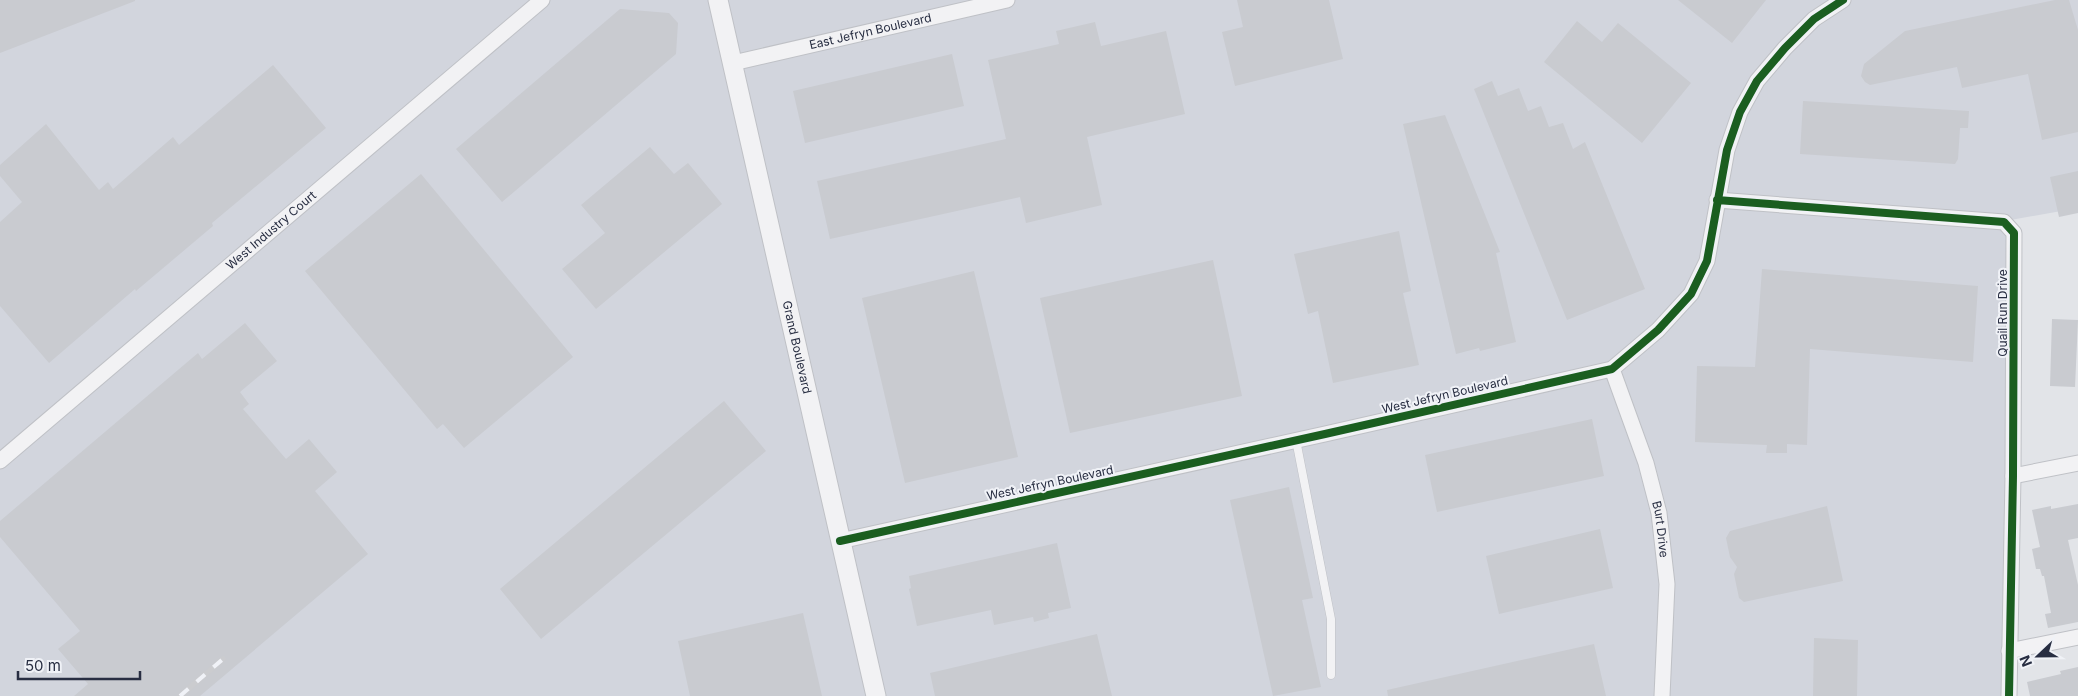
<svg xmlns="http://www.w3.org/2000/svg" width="2078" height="696" font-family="Inter,sans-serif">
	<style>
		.built { fill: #d2d5dd }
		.building { fill: #c9cbd0 }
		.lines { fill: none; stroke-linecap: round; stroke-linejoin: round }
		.service-casing { stroke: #bfc1c6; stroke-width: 9 }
		.minor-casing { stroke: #bfc1c6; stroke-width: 17 }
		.tertiary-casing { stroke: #bfc1c6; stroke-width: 21 }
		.service { stroke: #f2f2f4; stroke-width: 8 }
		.minor { stroke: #f2f2f4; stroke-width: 15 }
		.tertiary { stroke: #f2f2f4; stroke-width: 19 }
		.rail-casing { stroke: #cbcccf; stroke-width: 5.5 }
		.rail { stroke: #f0f2f7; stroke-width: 4; stroke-dasharray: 11; stroke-linecap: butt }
		.cycleway-casing { stroke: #f0f2f7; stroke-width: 11 }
		.cycleway { stroke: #1b5e20; stroke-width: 8 }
		.labels { text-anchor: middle; stroke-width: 4; stroke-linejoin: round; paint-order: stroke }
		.street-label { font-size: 12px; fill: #282e42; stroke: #f0f2f7 }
	</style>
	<rect width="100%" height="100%" fill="#e2e4e8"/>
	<!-- built -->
	<path class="built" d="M0 0H2078V208L2005 221 2014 233 2009 696H0Z"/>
	<!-- building -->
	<path class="building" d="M0 0H135V1L0 53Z
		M1237 0H1329L1343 59 1235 86 1222 32 1243 27Z
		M1678 0H1766L1732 43Z
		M2055 0H2069L2078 30V132L2042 140 2028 74 1962 88 1957 67 1870 85 1865 82 1861 76 1864 64 1905 31Z
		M620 9 669 13 678 23 676 54 502 202 456 149Z
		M1577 21 1602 42 1618 23 1691 83 1642 143 1544 62Z
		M1095 22 1101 46 1166 31 1185 114 1087 137 1102 205 1026 223 1020 197 830 239 817 181 1006 139 988 60 1059 44 1056 31Z
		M952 54 964 106 805 143 793 91Z
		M273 65 326 128 212 223 213 226 136 291 135 289 49 363 0 306V222L22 202 0 176V165L46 124 99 190 108 182 113 189 173 137 179 145Z
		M1492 81 1498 96 1519 88 1528 111 1541 106 1549 127 1563 123 1573 149 1585 142 1645 289 1567 320 1474 89Z
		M1803 101 1969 111 1968 128H1960L1958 159 1955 164 1800 154Z
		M1445 115 1500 252 1496 253 1516 342 1480 351 1479 348 1456 354 1403 124Z
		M650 147 674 174 688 163 722 204 596 309 562 269 605 233 581 205Z
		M2078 171V213L2059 217 2050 177Z
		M421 174 573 357 464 448 443 424 437 429 305 271Z
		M1399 231 1411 291 1403 293 1419 365 1333 383 1318 311 1308 314 1294 254Z
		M1213 260 1242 396 1070 433 1040 298Z
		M1762 269 1978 286 1973 362 1810 349 1807 445 1787 444V453H1766L1767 445 1695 442 1697 366 1755 367Z
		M974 271 1018 457 905 483 862 298Z
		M2052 319 2078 320 2075 387 2050 386Z
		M245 323 277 361 240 392 249 404 243 409 286 459 309 439 337 472 315 491 368 554 200 696H74L88 684 58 649 80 631 0 537V521L198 353 202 359Z
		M724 401 766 451 541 639 500 589Z
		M1592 419 1604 476 1437 512 1425 455Z
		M1289 487 1313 598 1302 600 1321 687 1273 696 1230 500Z
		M2078 504V538L2068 540 2078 585V622L2048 628 2045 614 2051 613 2044 576H2042L2040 569H2036L2032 549 2040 547 2032 510 2051 506V509Z
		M1827 506 1843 581 1744 602 1739 598 1734 574 1737 567 1730 557 1726 538 1730 531Z
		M1600 529 1613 588 1499 614 1486 556Z
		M1057 543 1071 608 1048 613 1049 618 1034 622 1033 617 994 625 991 610 917 626 909 589 911 588 909 576Z
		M803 613 822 696H690L678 641Z
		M1097 634 1112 696H935L930 673Z
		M1814 638 1858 640 1857 696H1813Z
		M1594 644 1606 696H1388L1387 690Z
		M2078 667V696H2030L2027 682 2061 674 2060 671Z"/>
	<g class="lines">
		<!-- service casing -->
		<g class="service-casing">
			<path id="service" d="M1296 440 1331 619V675"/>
		</g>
		<!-- minor casing -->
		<g class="minor-casing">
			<g id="minor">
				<path id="s1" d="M733 63 1007 0"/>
				<path d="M1717 200 2004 222 2014 233 2013 476 2009 696"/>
				<path id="s2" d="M1612 369 1646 463 1659 513 1667 584 1662 696"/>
				<path id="s3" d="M0 461 542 0"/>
				<path d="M2013 476 2078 463"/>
				<path d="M840 541 1325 434 1612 369 1658 330 1691 294 1707 261 1727 150 1740 112 1757 81 1785 48 1814 19 1843 0"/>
				<path d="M2009 651 2078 637"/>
			</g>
		</g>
		<!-- tertiary casing -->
		<g class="tertiary-casing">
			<g id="tertiary">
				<path id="s4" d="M718 0 876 696"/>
			</g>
		</g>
		<!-- service -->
		<use href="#service" class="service"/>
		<!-- minor -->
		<use href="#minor" class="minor"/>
		<!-- tertiary -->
		<use href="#tertiary" class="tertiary"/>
		<!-- rail casing -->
		<g class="rail-casing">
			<path id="rail" d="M180 696 223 659"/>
		</g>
		<!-- rail -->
		<use href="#rail" class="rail"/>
		<!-- cycleway casing -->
		<g class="cycleway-casing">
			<path id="cycleway" d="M1717 200 2004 222 2014 233 2013 476 2009 696
				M840 541 1325 434 1612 369 1658 330 1691 294 1707 261 1727 150 1740 112 1757 81 1785 48 1814 19 1843 0"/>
		</g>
		<!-- cycleway -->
		<use href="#cycleway" class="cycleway"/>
	</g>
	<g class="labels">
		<!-- street labels -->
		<g class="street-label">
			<text dy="4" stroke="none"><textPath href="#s1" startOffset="141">East Jefryn Boulevard</textPath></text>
			<text dy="4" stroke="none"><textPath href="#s3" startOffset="356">West Industry Court</textPath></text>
			<text transform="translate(2003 313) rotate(-90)" y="4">Quail Run Drive</text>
			<text dy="4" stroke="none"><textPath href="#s4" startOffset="356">Grand Boulevard</textPath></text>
			<text transform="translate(1445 395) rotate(-13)" y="4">West Jefryn Boulevard</text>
			<text transform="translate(1050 483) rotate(-12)" y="4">West Jefryn Boulevard</text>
			<text dy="4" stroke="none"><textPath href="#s2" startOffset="168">Burt Drive</textPath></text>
		</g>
	</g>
	<!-- north arrow -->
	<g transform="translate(2038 656) rotate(248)" stroke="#f0f2f7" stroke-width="4" paint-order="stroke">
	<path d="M0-4L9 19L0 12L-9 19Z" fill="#282e42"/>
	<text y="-8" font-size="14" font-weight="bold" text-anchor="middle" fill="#282e42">N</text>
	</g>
	<!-- scale -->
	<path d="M18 671v8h122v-8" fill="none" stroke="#282e42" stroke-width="2.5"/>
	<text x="25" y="671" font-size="15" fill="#282e42" stroke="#f0f2f7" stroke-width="4" paint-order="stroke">50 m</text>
</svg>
